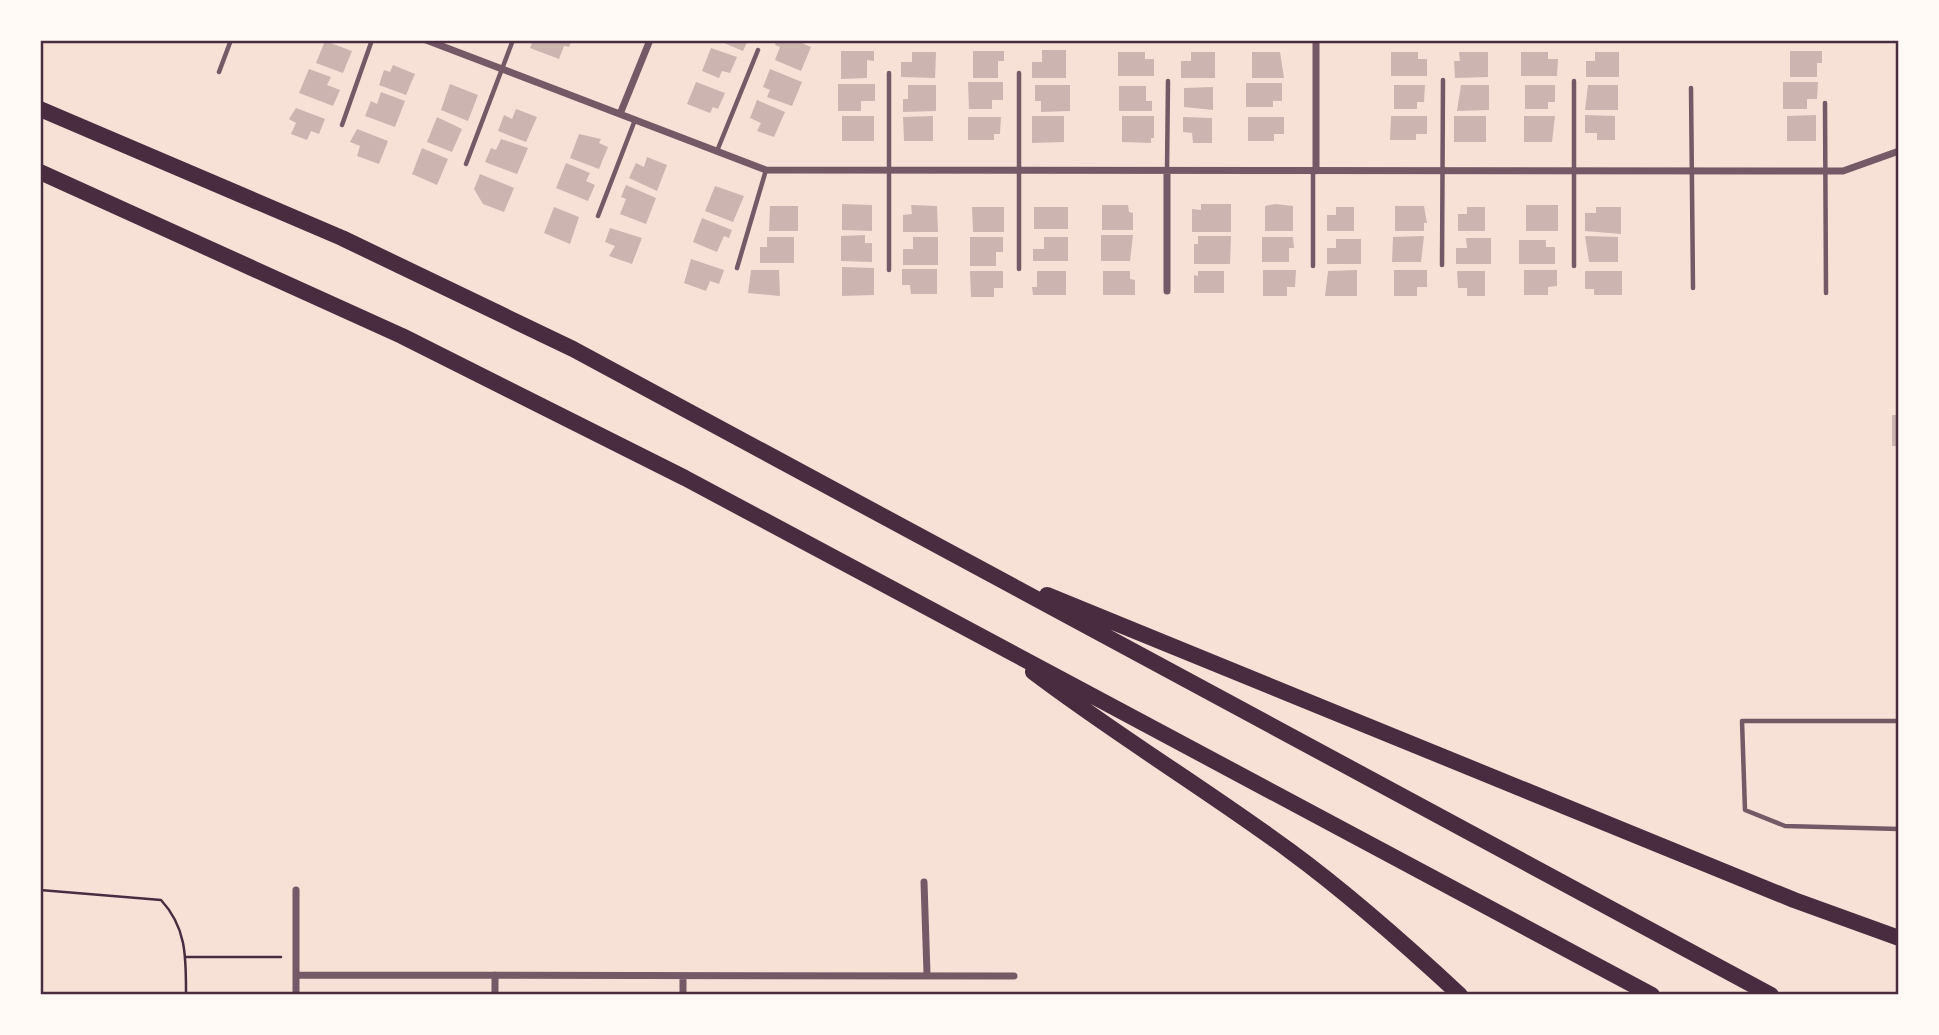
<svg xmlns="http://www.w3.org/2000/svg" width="1939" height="1035" font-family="Manrope,sans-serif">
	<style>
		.building { fill: #ccb4b1 }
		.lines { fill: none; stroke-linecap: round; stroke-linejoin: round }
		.path { stroke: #4a2c40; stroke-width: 2.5 }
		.service { stroke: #755966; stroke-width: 4.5 }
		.minor { stroke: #755966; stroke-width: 7 }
		.motorway { stroke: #4a2c40; stroke-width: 16 }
		.neatline { fill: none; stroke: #4a2c40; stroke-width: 2.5 }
	</style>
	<rect width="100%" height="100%" fill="#f7e1d7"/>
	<!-- building -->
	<path class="building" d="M533 40H572L569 47 564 46 559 59 530 48Z
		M717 40H748L743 51Z
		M777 40H795L811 47 801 71 775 60 780 47 775 45Z
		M325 41 352 51 343 73 316 63Z
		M711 48 737 57 730 73 722 71 719 78 702 71Z
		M1042 50H1066V78H1032V62H1042Z
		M841 51H874V61L867 60V78L841 79Z
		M973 51H1004V61H998V78H973Z
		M1790 51H1822V63H1817V77H1790Z
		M912 52H936L935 78 901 77V62H912Z
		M1118 52H1145V59H1154V76H1118Z
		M1191 52H1215V78H1181V61H1191Z
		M1252 52H1280L1284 78H1252Z
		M1391 52H1418V59H1427V76H1391Z
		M1459 52H1488V77L1455 78 1454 61H1460Z
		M1521 52H1548V59H1558L1557 76H1521Z
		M1595 52H1619V77H1586V61H1595Z
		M393 65 415 74 406 95 379 85 384 70 390 72Z
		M309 69 331 77 327 85 340 90 333 106 299 93Z
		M770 69 802 82 792 106 767 97 770 90 763 87Z
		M696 82 725 93 718 109 713 107 710 113 687 104Z
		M968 82H1003V100H992V109H969Z
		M1783 82H1818L1817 99H1807V109H1783Z
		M1246 83H1282V101H1273V107H1246Z
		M450 84 478 95 468 121 441 110Z
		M838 84H875V101H861V111H838Z
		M908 85H936V111L903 112V99H908Z
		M1035 85H1070V111L1041 112V101H1035Z
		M1394 85H1425L1424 102H1417V109H1394Z
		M1461 85H1489V110L1457 111Z
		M1525 85H1555V102H1548V109H1525Z
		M1588 85H1618V110H1585Z
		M1119 86H1146V101H1152V111H1119Z
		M1213 87V110L1184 107V88Z
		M381 92 405 101 395 127 365 116 371 101 377 104Z
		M757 100 785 112 774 137 757 131 761 123 750 118Z
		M296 108 325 119 319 134 311 131 307 140 291 134 296 123 289 119Z
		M516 109 537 117 526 142 498 131 504 115 512 119Z
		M1585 115 1615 116V140H1597V133H1585Z
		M1816 115V141H1787V116Z
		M842 116H874V141H842Z
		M933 116V141H904L903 117Z
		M1032 116H1064V142L1032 143Z
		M1122 116H1154V138H1151V143L1122 142Z
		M1391 116H1427V134H1416V140H1390Z
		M1454 116H1486V142H1454Z
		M1524 116H1555L1552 142H1524Z
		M437 117 462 129 452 152 427 142Z
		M968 117H1001L1000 134H994V140H968Z
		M1183 117 1212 118V143H1193L1192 133 1183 132Z
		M1248 117H1284V134H1274V141H1248Z
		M357 129 388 141 379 164 357 156 360 146 350 142Z
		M579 134 601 139 599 143 608 147 599 169 570 158Z
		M501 139 528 148 517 174 485 162 491 148 496 150Z
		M422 148 448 159 437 185 412 174Z
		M647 157 667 165 657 191 629 178 636 163 644 167Z
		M566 163 590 173 586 181 595 185 588 201 556 188Z
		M480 174 514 188 504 212 483 204 474 189Z
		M626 185 656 198 646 224 620 214 626 199 621 197Z
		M715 186 744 196 733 222 705 211Z
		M842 204 872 205V231L842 230Z
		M1201 204H1231V232H1192V209L1201 210Z
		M1275 204 1293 206V231H1265V206Z
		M911 205 937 206 938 232H903V215L912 214Z
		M1102 205H1128L1129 212 1133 213V230H1102Z
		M1526 205H1558V231H1526Z
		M770 206H798V231H769Z
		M1395 206H1424L1427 223H1424V231H1395Z
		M554 207 579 217 570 244 544 233Z
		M972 207H1004V232H973Z
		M1034 207H1068V229H1034Z
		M1336 207H1354V231H1327V215H1336Z
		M1467 207H1485V231H1458V214H1467Z
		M1596 207H1621V234L1585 231V213H1596Z
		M702 218 732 230 729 238 724 236 717 252 693 242Z
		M610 228 642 238 632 264 609 256 615 246 605 242Z
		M865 235V243H872V262L841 261V236Z
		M1101 235H1133L1130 261H1101Z
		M1198 236H1231L1230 264H1194V244H1198Z
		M1424 236 1421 262H1392L1393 237Z
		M1585 236 1618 237V262H1589Z
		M767 237H794V263H760V247H767Z
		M913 237H938V265H903V249H913Z
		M970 237H1003V252H996V266H970Z
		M1044 237H1068V261H1033V249H1044Z
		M1262 237H1293L1294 248H1289V262H1262Z
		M1466 238H1491V264H1456V248H1467Z
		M1336 239H1361V264H1327V248H1336Z
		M1519 240H1546V247H1555V264H1519Z
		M691 259 724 270 719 284 710 281 706 291 684 283Z
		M842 267 874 268V295L842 296Z
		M902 269H937V294H911L910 285H902Z
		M751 270H779L780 296 748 293Z
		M1263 270H1296L1295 287H1287V296H1263Z
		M1357 270V296H1325L1328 271Z
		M1394 270H1427V287H1417V296H1394Z
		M1524 270H1557V286L1548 287V295H1524Z
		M970 271H1003V288H994V297H971Z
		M1037 271H1066V295H1033L1032 287H1037Z
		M1103 271H1130V279L1135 280V295H1103Z
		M1198 271H1224V293H1194V275L1198 276Z
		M1457 271H1485V296H1467V288H1458Z
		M1585 271H1622V295H1594V289H1585Z
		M1892 415H1899V446H1892Z"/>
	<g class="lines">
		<!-- path -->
		<path class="path" d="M40 890 161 900C187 928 186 958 186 995
			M186 957H281"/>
		<!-- service -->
		<path class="service" d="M219 72 231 40
			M889 73V270
			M1019 73V269
			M1574 81V266
			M1691 88 1693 288
			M1825 103 1826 293
			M342 125 372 40
			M717 151 758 50
			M466 164 513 40
			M1167 171 1168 81
			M1313 171V266
			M598 216 635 120
			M1442 265 1443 80
			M737 268 766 170
			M1899 721H1742L1745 810 1785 826 1899 829"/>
		<!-- minor -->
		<path class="minor" d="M426 40 766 170 1843 171 1899 151
			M1316 40V171
			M620 114 650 40
			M1167 171V291
			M924 882 927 974
			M296 890V995
			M296 975 1014 976
			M683 976V995
			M495 995V975"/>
		<!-- motorway -->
		<path class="motorway" d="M40 109 342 238 573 349 1771 995
			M40 172 402 336 685 478 1652 995
			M1047 595 1794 900 1899 938
			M1033 672C1116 735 1206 789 1290 851 1350 895 1405 944 1460 995"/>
	</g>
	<!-- border -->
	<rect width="1939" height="1035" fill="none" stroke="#fffaf5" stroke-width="84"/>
	<rect x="42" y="42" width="1855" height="951" class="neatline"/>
</svg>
